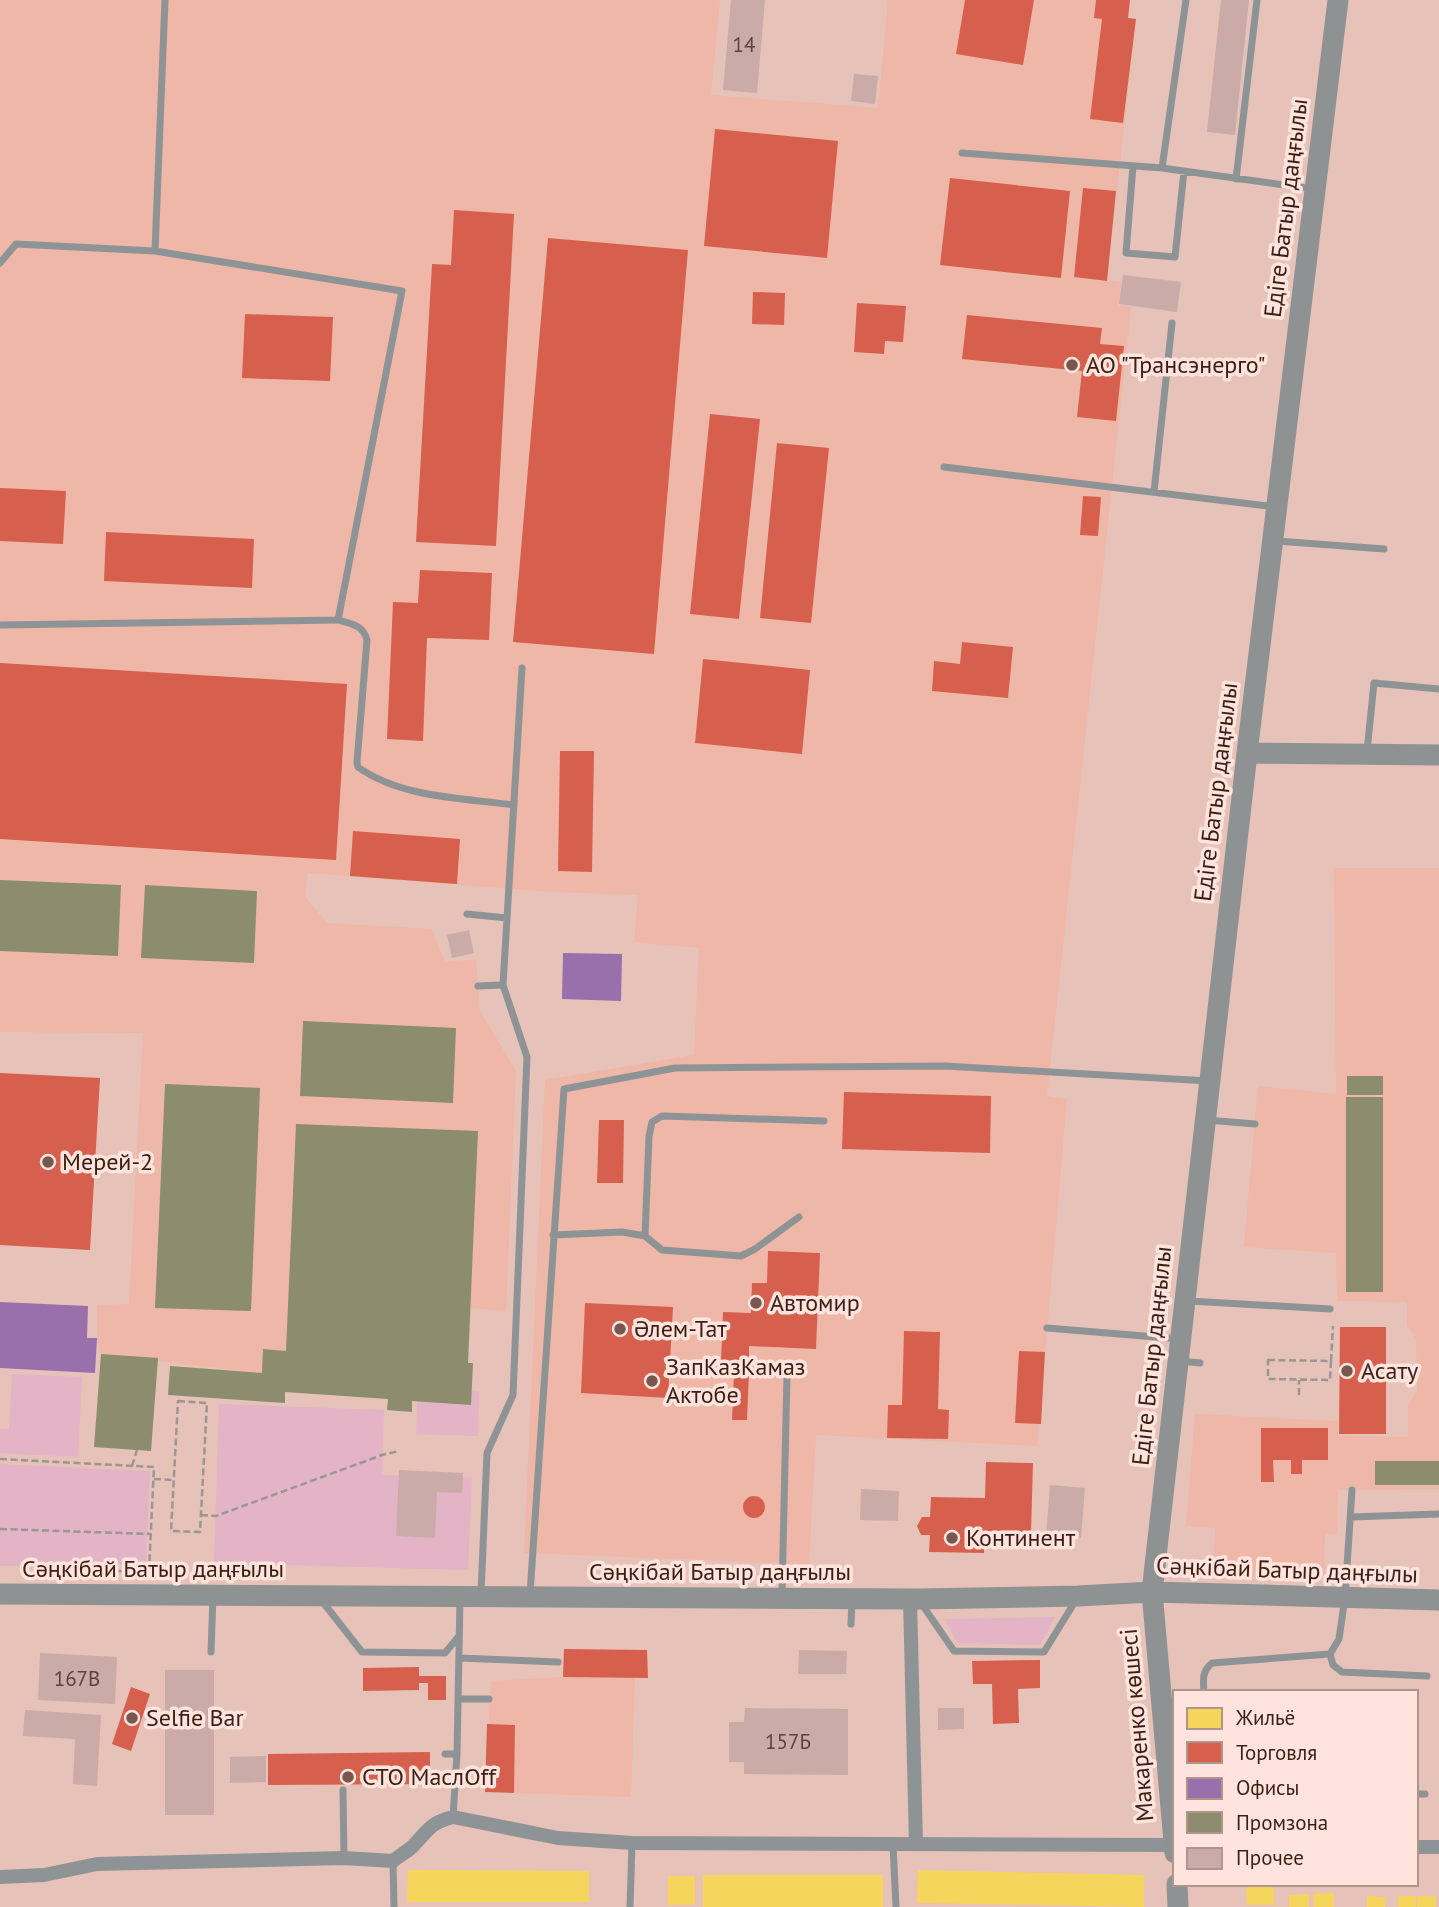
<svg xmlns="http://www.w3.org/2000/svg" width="1439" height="1907" font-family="'PT Sans',sans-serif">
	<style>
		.built { fill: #efb7a7 }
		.green { fill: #e2b4c6 }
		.homes { fill: #f6d55c }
		.shops { fill: #d6604d }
		.offices { fill: #9970ab }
		.industry { fill: #8c8c6e }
		.building { fill: #cbaba8 }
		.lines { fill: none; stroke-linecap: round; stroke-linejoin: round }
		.path { stroke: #9b9694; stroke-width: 2.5; stroke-dasharray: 7 3.5; stroke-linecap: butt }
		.lane { stroke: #8e9496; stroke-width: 7 }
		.street { stroke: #8e9496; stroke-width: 14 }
		.secondary { stroke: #8f9293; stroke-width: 21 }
		.poi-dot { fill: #78574e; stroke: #fee4dd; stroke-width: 2.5 }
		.labels { text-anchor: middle; stroke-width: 7; stroke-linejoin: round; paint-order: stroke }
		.number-label { font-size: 21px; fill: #60413a }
		.street-label { font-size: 24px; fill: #3c1e15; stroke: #fee4dd }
		.poi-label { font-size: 24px; fill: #3c1e15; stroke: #fee4dd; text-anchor: start }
	</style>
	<rect width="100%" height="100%" fill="#e6c2b9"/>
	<!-- built -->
	<path class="built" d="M0 0H720L711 95 878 108 888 0H1130L1128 18 1136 19 1107 280 1121 282 1118 306 1131 307 1047 1096 1067 1099 1037 1446 816 1435 809 1564 524 1553 545 1080 694 1055 699 948 634 942 638 895 553 892 308 873 305 897 327 923 431 929 445 961 476 960 480 1011 516 1071 506 1311 471 1308 467 1384 285 1376 101 1354 97 1338V1305L129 1304 143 1033 0 1032Z
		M1334 868H1439V1489L1338 1490 1337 1534 1325 1533 1324 1578 1213 1577 1215 1528 1186 1526 1195 1414 1338 1421V1436L1408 1437V1405L1417 1391 1416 1339 1407 1325V1302L1337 1301 1336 1253 1244 1247 1258 1086 1336 1094Z
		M563 1677H635L631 1797 485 1792 491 1681Z"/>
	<!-- green -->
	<path class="green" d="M12 1374 82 1377 78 1457 0 1453V1429H9Z
		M418 1389 479 1391 478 1436 416 1434Z
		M219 1404 384 1410 382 1475 472 1478 468 1570 214 1563Z
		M0 1464 150 1471 146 1565 0 1566Z
		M1055 1617 1040 1645 957 1643 945 1619Z"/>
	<!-- homes -->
	<path class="homes" d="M408 1870 589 1871V1902H407Z
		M918 1870 1144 1875V1907L917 1903Z
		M703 1875H883V1907H703Z
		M668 1876H695V1905H668Z
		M1246 1884H1274V1905H1247Z
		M1334 1893V1907H1314L1313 1894Z
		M1309 1894V1907H1289V1895Z
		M1367 1896 1385 1897V1907H1367Z
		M1398 1896H1416V1907H1398Z
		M1418 1896H1436V1907H1417Z"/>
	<!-- shops -->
	<path class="shops" d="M965 0H1034L1023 65 956 54Z
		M1096 0H1130L1128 18 1136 19 1123 123 1090 119 1102 19 1094 18Z
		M715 129 838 141 827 258 704 246Z
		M950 178 1070 191 1061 278 940 265Z
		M1083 188 1116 191 1107 281 1074 277Z
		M454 210 514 214 496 546 416 542 432 264 451 265Z
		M548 238 688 250 654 654 513 642Z
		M753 292 785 293 784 325 752 324Z
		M857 303 906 306 903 342 885 341 884 354 854 352Z
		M245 314 333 317 330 381 242 378Z
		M967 315 1102 328 1100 344 1124 346 1116 421 1077 417 1082 371 962 359Z
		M710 414 760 419 739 619 690 614Z
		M777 443 829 448 811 623 760 618Z
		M0 488 66 491 63 544 0 541Z
		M1083 496 1101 497 1098 536 1080 535Z
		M106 532 254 539 252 588 104 581Z
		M420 570 492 573 489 640 427 638 423 741 387 739 393 602 418 603Z
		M962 642 1013 647 1008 698 932 691 934 661 960 664Z
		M703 659 810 670 802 754 695 743Z
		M0 663 347 684 336 860 0 839Z
		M560 751H594L592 872 558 871Z
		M353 831 460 839 457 884 350 876Z
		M0 1073 100 1078 90 1250 0 1245Z
		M844 1092 991 1096 990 1153 842 1149Z
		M599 1120H624L623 1183H597Z
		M768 1251 820 1253 816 1349 749 1346V1362L721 1361 723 1312 751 1313 752 1283H767Z
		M585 1303 673 1307 668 1398 581 1393Z
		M1340 1327H1386V1434H1339Z
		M904 1331 940 1332 938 1409 949 1410 948 1439 887 1438 888 1405H902Z
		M1019 1351 1045 1352 1041 1424 1015 1423Z
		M734 1372H749L747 1420H732Z
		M1261 1428H1328V1460H1302V1474H1291V1460H1273L1274 1482H1261Z
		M986 1462 1033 1463 1031 1532 985 1531 984 1553 929 1552 930 1535H921L917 1526 922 1517H930L931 1497 985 1498Z
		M743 1507a11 11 0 1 1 22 0a11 11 0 1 1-22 0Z
		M564 1649 647 1650 648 1678 563 1677Z
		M1040 1660V1688L1018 1689 1019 1723 993 1724 992 1684H973L972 1661Z
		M419 1667V1676H446V1700H428V1683H419V1690L363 1691V1668Z
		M131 1687 150 1694 131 1751 112 1744Z
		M487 1724 515 1725 514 1793 485 1792Z
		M430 1752V1773H446V1784L268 1785V1754Z"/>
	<!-- offices -->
	<path class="offices" d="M563 953 622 954 621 1001 562 999Z
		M0 1302 88 1306 87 1338H97L95 1373 0 1368Z"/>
	<!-- industry -->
	<path class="industry" d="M0 880 121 885 118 956 0 951Z
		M145 885 257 891 254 963 141 958Z
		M303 1021 456 1028 453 1103 300 1096Z
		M1347 1076H1383V1095H1347Z
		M165 1084 260 1088 251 1311 155 1308Z
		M1346 1097H1383V1292H1346Z
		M296 1124 478 1131 468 1363H473L471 1405 412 1401V1412L387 1410 388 1399 285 1392V1403L168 1395 170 1366 262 1373 263 1349 286 1351Z
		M101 1354 158 1358 151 1451 94 1447Z
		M1375 1461H1439V1485H1375Z"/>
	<!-- building -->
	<path class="building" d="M731 0H765L757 93 723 90Z
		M1221 0H1249L1235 135 1207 132Z
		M854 74 878 76 875 104 851 101Z
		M1123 275 1181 282 1177 312 1119 304Z
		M469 930 474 953 452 958 447 935Z
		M399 1470 463 1473 462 1493 437 1492 435 1538 396 1536Z
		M1050 1485 1085 1488 1081 1538 1046 1536Z
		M861 1489 899 1491 898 1521 860 1520Z
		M799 1650 847 1651 846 1674H798Z
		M40 1653 117 1657 115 1704 38 1700Z
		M165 1670H214V1815H165Z
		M745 1708 848 1709V1775L744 1774V1762H729V1722H744Z
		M938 1708H964V1729L938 1730Z
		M25 1710 101 1715 97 1786 73 1784 75 1739 23 1736Z
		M266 1756V1782L230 1783V1757Z"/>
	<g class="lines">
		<!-- path -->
		<path class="path" d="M1268 1360 1331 1361 1330 1380 1268 1379Z
			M1331 1361 1333 1326
			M1299 1395V1380
			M178 1401 207 1403 200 1532 171 1531Z
			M0 1459 154 1467 149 1571H110
			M132 1466 137 1450
			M154 1479 174 1480
			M201 1515 216 1516 382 1455 399 1451
			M0 1529 151 1534"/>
		<!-- lane -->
		<path class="lane" d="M962 153 1162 168 1314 189
			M1133 166 1126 253 1175 257 1184 171
			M1162 168 1186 0
			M1236 179 1257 0
			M0 263 16 244 155 251 165 0
			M944 467 1276 507
			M1154 492 1172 323
			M1277 541 1384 549
			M338 620C352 624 363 625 367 640L357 762 358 767C401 798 463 798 514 805
			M0 625 338 620 402 291 155 251
			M1367 751 1374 683 1439 689
			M467 914 507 918
			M478 986 503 985
			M1207 1120 1255 1124
			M553 1235 622 1232 645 1236 649 1136 652 1122 662 1116 824 1121
			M645 1236 662 1250 741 1256 755 1249 799 1217
			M1189 1301 1330 1309
			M1047 1328 1180 1339
			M1180 1361 1200 1363
			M1351 1517 1439 1514
			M481 1594 487 1453 513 1395 527 1057 503 985 522 668
			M530 1594 564 1089 675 1068 945 1066 1209 1081
			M782 1595 787 1374
			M322 1601 362 1652 445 1653 459 1636
			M921 1603 954 1651 1044 1652 1076 1600
			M851 1624 852 1600
			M211 1652 213 1596
			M1330 1654 1333 1665 1342 1672 1427 1676
			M459 1658 558 1662
			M1204 1692C1203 1680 1202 1671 1212 1663L1330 1654 1339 1639 1345 1597 1352 1490
			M458 1699H489
			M445 1754H457
			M343 1790 344 1858
			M1416 1794H1425
			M453 1817 457 1754 460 1599
			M893 1845 896 1907
			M393 1861 394 1907
			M630 1907 632 1843"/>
		<!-- street -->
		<path class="street" d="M910 1599 916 1844
			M1416 1847H1439
			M0 1877 44 1875 97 1864 344 1858 393 1861C399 1856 406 1852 412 1847 428 1831 429 1823 453 1817L558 1838 632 1843 1175 1845"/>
		<!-- secondary -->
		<path class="secondary" d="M1247 753 1439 755
			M0 1594 919 1599 1078 1596 1152 1592 1439 1600
			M1175 1853 1152 1592 1247 753 1338 0
			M1177 1884 1178 1907"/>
	</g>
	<!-- markers -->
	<g class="poi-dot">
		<circle cx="1072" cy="365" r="7"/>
		<circle cx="48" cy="1162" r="7"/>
		<circle cx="756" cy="1303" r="7"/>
		<circle cx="620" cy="1329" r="7"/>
		<circle cx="1347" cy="1371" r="7"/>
		<circle cx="652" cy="1381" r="7"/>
		<circle cx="952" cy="1538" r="7"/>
		<circle cx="132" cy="1718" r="7"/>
		<circle cx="348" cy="1777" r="7"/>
	</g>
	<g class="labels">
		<!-- number labels -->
		<g class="number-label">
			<text x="744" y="52">14</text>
			<text x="77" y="1686">167В</text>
			<text x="788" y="1749">157Б</text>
		</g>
		<!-- street labels -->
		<g class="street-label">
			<text transform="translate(1286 208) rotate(-83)" y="8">Едіге Батыр даңғылы</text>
			<text transform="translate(1216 792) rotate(-83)" y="8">Едіге Батыр даңғылы</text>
			<text transform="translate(1152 1356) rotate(-84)" y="8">Едіге Батыр даңғылы</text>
			<text x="153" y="1577">Сәңкібай Батыр даңғылы</text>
			<text transform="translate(1287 1570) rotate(2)" y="8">Сәңкібай Батыр даңғылы</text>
			<text x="720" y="1580">Сәңкібай Батыр даңғылы</text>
			<text transform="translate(1137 1725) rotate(-95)" y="8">Макаренко көшесі</text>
		</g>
		<!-- poi labels -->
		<g class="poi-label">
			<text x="1086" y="373">АО "Трансэнерго"</text>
			<text x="62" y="1170">Мерей-2</text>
			<text x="770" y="1311">Автомир</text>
			<text x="634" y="1337">Әлем-Тат</text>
			<text x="666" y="1375">ЗапКазКамаз<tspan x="666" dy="28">Актобе</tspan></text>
			<text x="1361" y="1379">Асату</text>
			<text x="966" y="1546">Континент</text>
			<text x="146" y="1726">Selfie Bar</text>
			<text x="362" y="1785">СТО МаслOff</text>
		</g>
	</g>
	<!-- legend -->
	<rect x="1173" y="1690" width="245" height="196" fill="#fee4dd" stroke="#b0958d" stroke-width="2"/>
	<rect x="1187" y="1708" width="35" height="21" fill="#f6d55c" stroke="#b0958d" stroke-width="2"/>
	<text x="1236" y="1725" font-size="21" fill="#3c1e15">Жильё</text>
	<rect x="1187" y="1742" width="35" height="21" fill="#d6604d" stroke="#b0958d" stroke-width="2"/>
	<text x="1236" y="1760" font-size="21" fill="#3c1e15">Торговля</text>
	<rect x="1187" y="1778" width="35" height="21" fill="#9970ab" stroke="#b0958d" stroke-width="2"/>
	<text x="1236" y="1795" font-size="21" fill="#3c1e15">Офисы</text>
	<rect x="1187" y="1812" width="35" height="21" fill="#8c8c6e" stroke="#b0958d" stroke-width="2"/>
	<text x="1236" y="1830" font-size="21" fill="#3c1e15">Промзона</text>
	<rect x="1187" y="1848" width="35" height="21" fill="#cbaba8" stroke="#b0958d" stroke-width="2"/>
	<text x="1236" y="1865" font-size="21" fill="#3c1e15">Прочее</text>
</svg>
